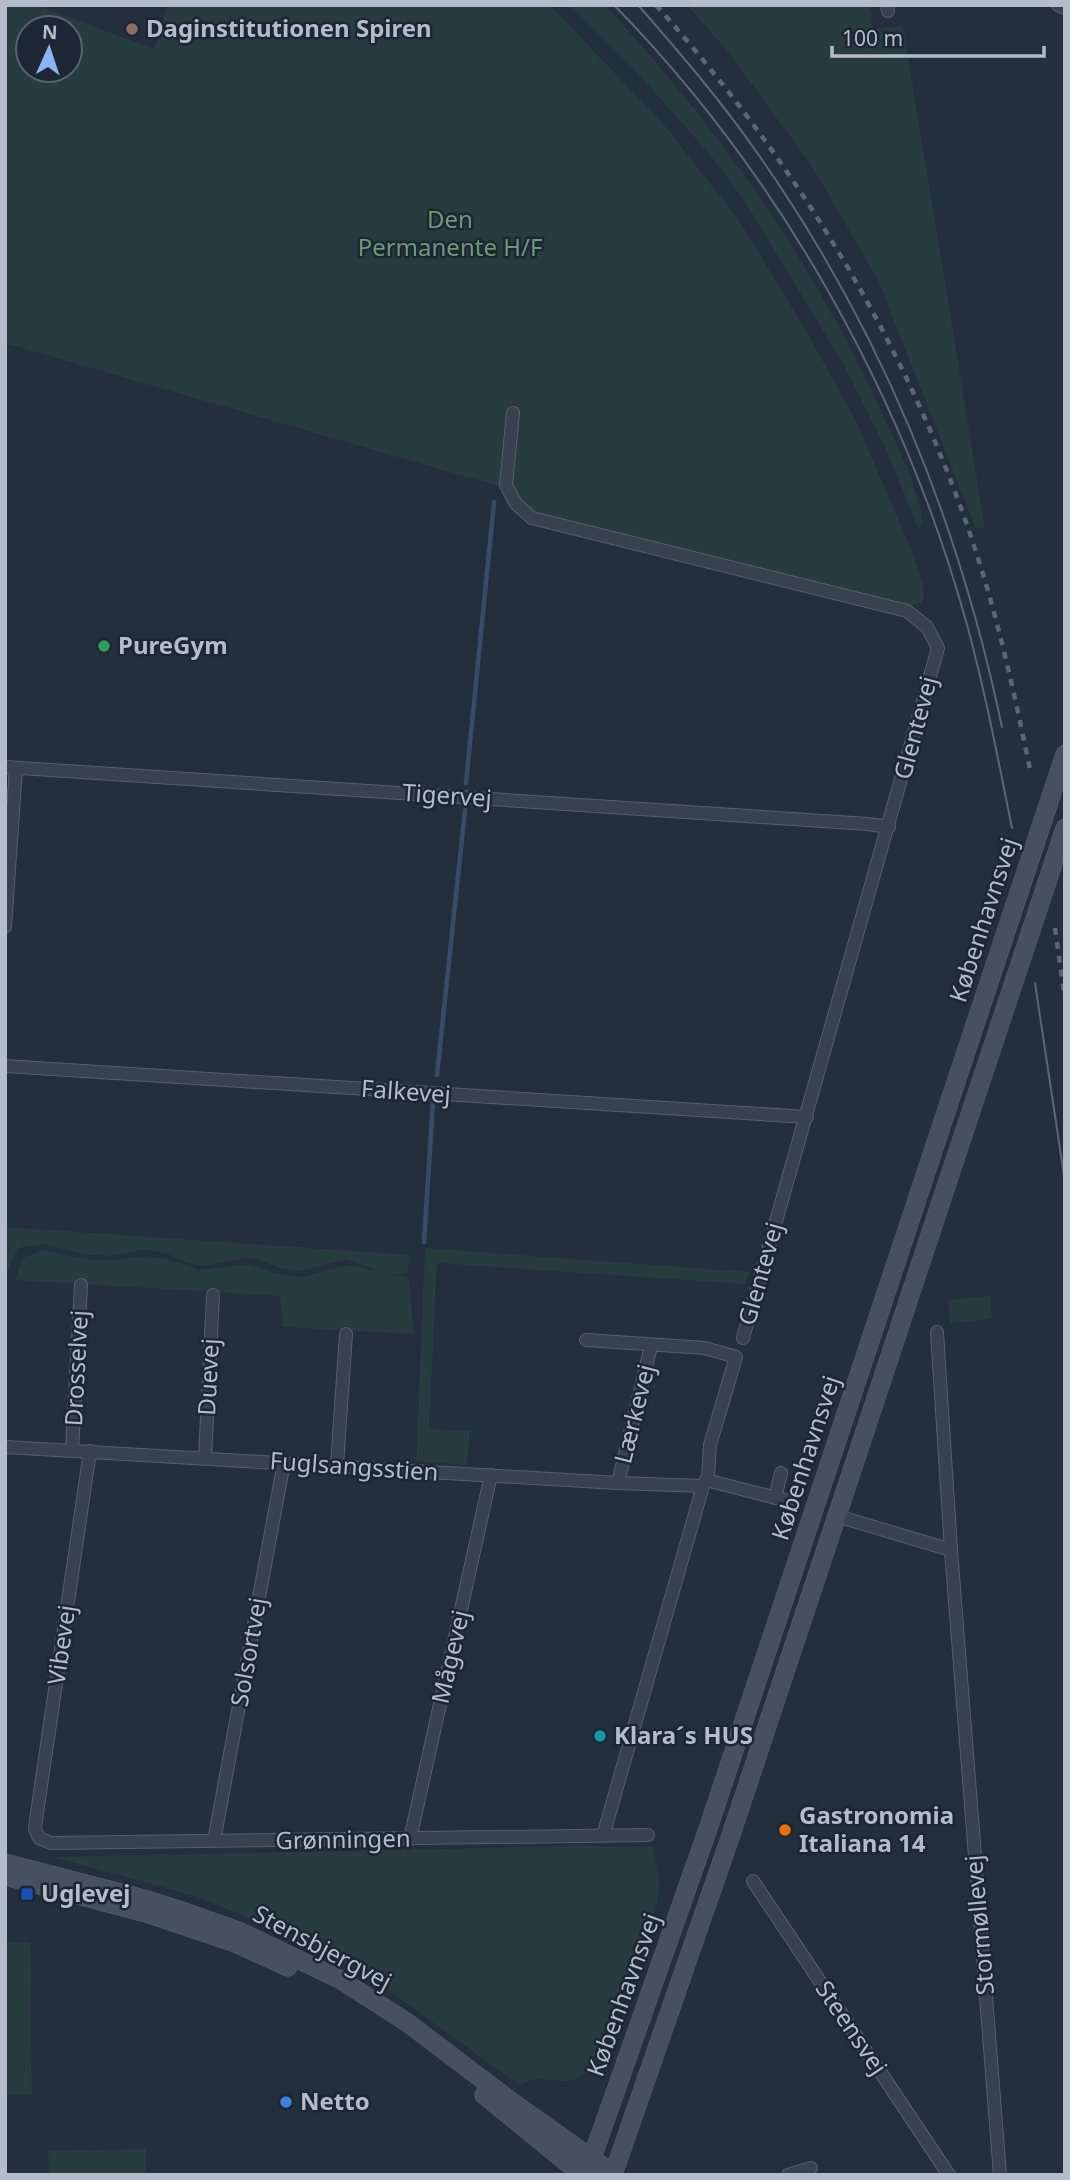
<svg xmlns="http://www.w3.org/2000/svg" width="1070" height="2180" font-family="'Noto Sans',sans-serif">
	<style>
		.green { fill: #263c3f; fill-rule: evenodd }
		.lines { fill: none; stroke-linecap: round; stroke-linejoin: round }
		.stream { stroke: #394c67; stroke-width: 4.5 }
		.street-casing { stroke: #565f6c; stroke-width: 14 }
		.secondary-casing { stroke: #565f6c; stroke-width: 19 }
		.street { stroke: #38414e; stroke-width: 12 }
		.secondary { stroke: #465061; stroke-width: 18 }
		.tram { stroke: #5a6575; stroke-width: 2 }
		.rail { stroke: #5a6575; stroke-width: 4.5; stroke-dasharray: 7 7; stroke-linecap: butt }
		.education-dot { fill: #8d6e63; stroke: #1d2633; stroke-width: 2.5 }
		.leisure-dot { fill: #2e9e5b; stroke: #1d2633; stroke-width: 2.5 }
		.culture-dot { fill: #0f9aa8; stroke: #1d2633; stroke-width: 2.5 }
		.food-dot { fill: #e8710a; stroke: #1d2633; stroke-width: 2.5 }
		.transit-dot { fill: #1a4fb4; stroke: #1d2633; stroke-width: 2.5 }
		.shop-dot { fill: #3f7fe0; stroke: #1d2633; stroke-width: 2.5 }
		.labels { text-anchor: middle; stroke-width: 5; stroke-linejoin: round; paint-order: stroke }
		.poi-label { font-size: 24px; font-weight: bold; fill: #b4bcc9; stroke: #1d2633; text-anchor: start }
		.park-label { font-size: 24px; fill: #6b9a76; stroke: #1d2633 }
		.street-label { font-size: 24px; fill: #b4bcc9; stroke: #1d2633 }
	</style>
	<rect width="100%" height="100%" fill="#242f3e"/>
	<!-- green -->
	<path class="green" d="M5 5H36L154 49 168 5H550L665 126 739 220 805 329 856 421 909 544 923 584 924 598 921 603 909 606 533 511 520 501 515 491 5 343ZM28 28H70V70H28Z
		M570 5H605L614 15C721 132 812 261 878 405 896 443 917 482 923 524L918 528 886 449 845 367 746 203 712 157 634 69Z
		M687 5H869L873 29 903 26 985 528 976 529 878 280 812 166 726 49Z
		M5 1227 411 1255 407 1273 395 1275 409 1278 414 1334 283 1327 280 1296 15 1280 23 1258 43 1250 92 1260H116L145 1256 166 1259 199 1270 252 1264 275 1274 304 1277 347 1265 378 1271 347 1259 300 1271 279 1268 258 1259 244 1258 204 1266 187 1263 168 1254 144 1249 113 1256 88 1255 44 1244 18 1248 5 1276Z
		M425 1248 749 1272 745 1284 437 1263 429 1429 470 1431 467 1465 416 1461Z
		M990 1296 992 1319 950 1323 948 1300Z
		M577 1846 653 1847 660 1887 651 1928 631 1978 609 2018 588 2072 571 2081 535 2079 519 2085 387 1989 332 1957 274 1928 198 1897 54 1857Z
		M5 1942 30 1943 32 2094H5Z
		M146 2149V2175H49L48 2151Z"/>
	<g class="lines">
		<!-- stream -->
		<path class="stream" d="M466 783 494 502
			M437 1075 465 810
			M424 1242 433 1102"/>
		<!-- street casing -->
		<g class="street-casing">
			<path id="street" d="M887 5 888 11
				M1058 5 1065 8
				M513 413 506 485 516 504 532 518 907 611 927 627 938 648 743 1338
				M5 767 868 824 889 827
				M5 927 16 768
				M5 1066 807 1117
				M937 1332 951 1550
				M586 1340 705 1348 736 1357 710 1445 708 1476 703 1486 603 1836
				M5 1447 618 1483 703 1486
				M72 1450 81 1285
				M90 1451 36 1820 35 1829 39 1838 51 1843 648 1835
				M205 1458 213 1295
				M337 1465 346 1334
				M706 1480 788 1501
				M618 1483 651 1346
				M775 1498 781 1473
				M837 1516 951 1550 1000 2175
				M410 1839 491 1475
				M214 1841 284 1462
				M753 1881 949 2175
				M788 2175 811 2168"/>
		</g>
		<!-- secondary casing -->
		<g class="secondary-casing">
			<path id="secondary" d="M5 1863 148 1900 182 1911 241 1932 341 1980 408 2023 512 2102 601 2165
				M5 1876 146 1913 235 1943 288 1967
				M484 2095 582 2175
				M586 2175 709 1826 1065 754
				M613 2175 731 1835 1065 828"/>
		</g>
		<!-- street -->
		<use href="#street" class="street"/>
		<!-- secondary -->
		<use href="#secondary" class="secondary"/>
		<!-- tram -->
		<path class="tram" d="M614 5C780 175 902 393 966 621 985 690 998 759 1012 828
			M638 5C680 53 722 102 758 154 881 329 958 519 1002 727
			M1035 983 1065 1182"/>
		<!-- rail -->
		<path class="rail" d="M656 5C803 170 918 362 983 574 1003 640 1017 707 1031 774
			M1055 928 1065 999"/>
	</g>
	<!-- markers -->
	<circle class="education-dot" cx="132" cy="29" r="7"/>
	<circle class="leisure-dot" cx="104" cy="646" r="7"/>
	<circle class="culture-dot" cx="600" cy="1736" r="7"/>
	<circle class="food-dot" cx="785" cy="1830" r="7"/>
	<rect class="transit-dot" x="20" y="1887" width="14" height="14" rx="3.5"/>
	<circle class="shop-dot" cx="286" cy="2102" r="7"/>
	<g class="labels">
		<!-- poi labels -->
		<g class="poi-label">
			<text x="146" y="37">Daginstitutionen Spiren</text>
			<text x="118" y="654">PureGym</text>
			<text x="614" y="1744">Klara´s HUS</text>
			<text x="799" y="1824">Gastronomia<tspan x="799" dy="28">Italiana 14</tspan></text>
			<text x="41" y="1902">Uglevej</text>
			<text x="300" y="2110">Netto</text>
		</g>
		<!-- park labels -->
		<g class="park-label">
			<text x="450" y="228">Den<tspan x="450" dy="28">Permanente H/F</tspan></text>
		</g>
		<!-- street labels -->
		<g class="street-label">
			<text transform="translate(916 728) rotate(-75)" y="8">Glentevej</text>
			<text transform="translate(447 796) rotate(4)" y="8">Tigervej</text>
			<text transform="translate(984 920) rotate(-72)" y="8">Københavnsvej</text>
			<text transform="translate(406 1092) rotate(4)" y="8">Falkevej</text>
			<text transform="translate(761 1274) rotate(-74)" y="8">Glentevej</text>
			<text transform="translate(77 1368) rotate(-87)" y="8">Drosselvej</text>
			<text transform="translate(209 1377) rotate(-87)" y="8">Duevej</text>
			<text transform="translate(635 1414) rotate(-76)" y="8">Lærkevej</text>
			<text transform="translate(806 1458) rotate(-72)" y="8">Københavnsvej</text>
			<text transform="translate(354 1467) rotate(4)" y="8">Fuglsangsstien</text>
			<text transform="translate(62 1645) rotate(-82)" y="8">Vibevej</text>
			<text transform="translate(249 1652) rotate(-80)" y="8">Solsortvej</text>
			<text transform="translate(451 1657) rotate(-77)" y="8">Mågevej</text>
			<text transform="translate(343 1840) rotate(-1)" y="8">Grønningen</text>
			<text transform="translate(980 1925) rotate(-95)" y="8">Stormøllevej</text>
			<text transform="translate(322 1948) rotate(28)" y="8">Stensbjergvej</text>
			<text transform="translate(624 1995) rotate(-70)" y="8">Københavnsvej</text>
			<text transform="translate(851 2028) rotate(56)" y="8">Steensvej</text>
		</g>
	</g>
	<!-- border -->
	<rect width="1070" height="2180" fill="none" stroke="#b4bcc9" stroke-width="14"/>
	<!-- north arrow -->
	<g transform="translate(49 49) rotate(3)"><circle r="33" fill="#1d2633" stroke="#59626f" stroke-width="2"/>
	<path d="M0-5L12 26L0 18L-12 26Z" fill="#8ab4f8"/>
	<text y="-10" font-size="19" font-weight="bold" text-anchor="middle" fill="#b4bcc9">N</text>
	</g>
	<!-- scale -->
	<path d="M832 46v10h212v-10" fill="none" stroke="#b4bcc9" stroke-width="3.5"/>
	<text x="842" y="46" font-size="21" fill="#b4bcc9" stroke="#1d2633" stroke-width="5" paint-order="stroke">100 m</text>
</svg>
